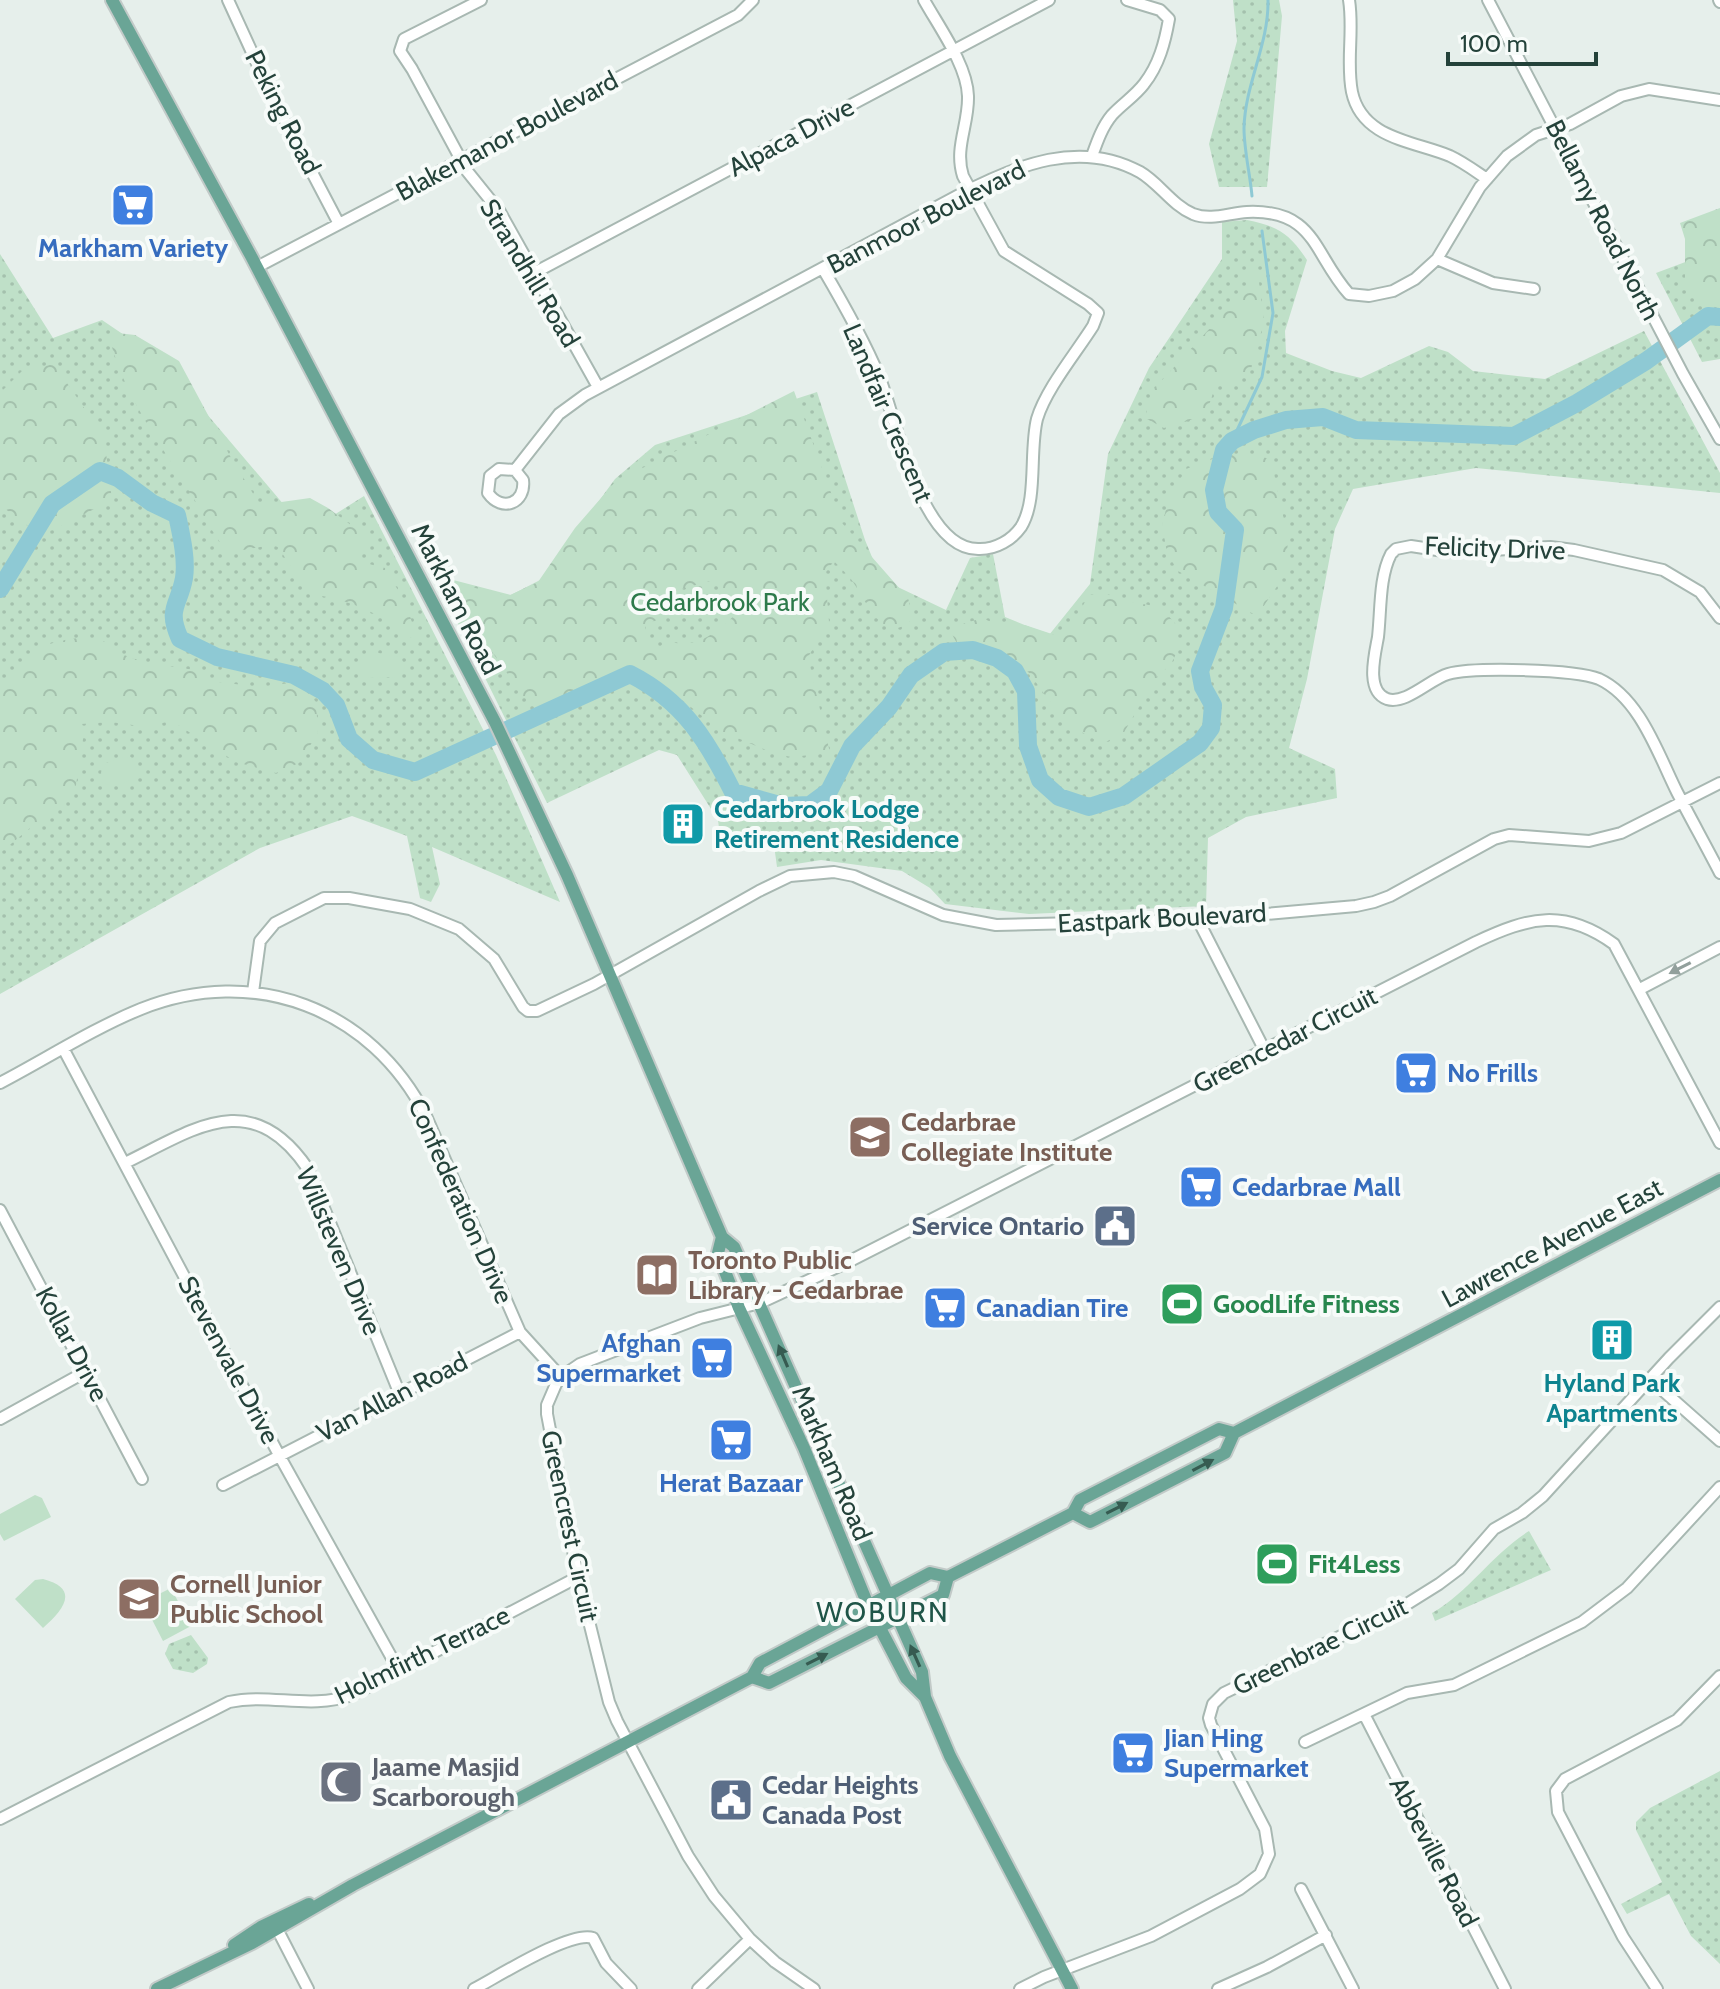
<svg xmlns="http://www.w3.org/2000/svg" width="1720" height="1989" font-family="Cabin,sans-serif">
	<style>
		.grass { fill: url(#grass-dots) }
		.forest { fill: url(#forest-crowns); fill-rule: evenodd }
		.pitch { fill: #bfe0c8 }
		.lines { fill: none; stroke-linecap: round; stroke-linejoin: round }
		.stream { stroke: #8ec9d4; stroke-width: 3 }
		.river { stroke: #8ec9d4; stroke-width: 18 }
		.minor-casing { stroke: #a8b8b2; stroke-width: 14 }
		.major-casing { stroke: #c2cac8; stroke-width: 16 }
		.minor { stroke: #fff; stroke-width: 10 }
		.major { stroke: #6aa596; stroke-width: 12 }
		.oneway { fill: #92a09c }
		.oneway2 { fill: #365b51 }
		.labels { text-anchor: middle; stroke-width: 8; stroke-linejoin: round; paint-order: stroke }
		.street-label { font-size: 26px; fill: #24423a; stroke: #f7fbf9 }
		.shop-label { font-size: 26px; font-weight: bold; fill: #366cbe; stroke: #f7fbf9; text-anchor: start }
		.park-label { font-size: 26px; fill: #2d7a4b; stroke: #f7fbf9 }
		.culture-label { font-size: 26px; font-weight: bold; fill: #0d838f; stroke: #f7fbf9; text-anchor: start }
		.education-label { font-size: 26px; font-weight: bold; fill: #785e54; stroke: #f7fbf9; text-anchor: start }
		.service-label { font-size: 26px; font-weight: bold; fill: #4e5e75; stroke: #f7fbf9; text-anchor: end }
		.leisure-label { font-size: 26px; font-weight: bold; fill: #27864d; stroke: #f7fbf9; text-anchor: start }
		.worship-label { font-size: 26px; font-weight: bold; fill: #5b616d; stroke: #f7fbf9; text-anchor: start }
		.neighbourhood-label { font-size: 28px; letter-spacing: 2px; fill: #1f5548; stroke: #f7fbf9 }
	</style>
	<defs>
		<pattern id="grass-dots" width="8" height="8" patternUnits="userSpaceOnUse" patternTransform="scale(2)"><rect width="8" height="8" fill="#bfe0c8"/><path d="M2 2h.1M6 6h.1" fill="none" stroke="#a4c1ad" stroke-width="1.8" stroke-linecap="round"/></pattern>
		<pattern id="forest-crowns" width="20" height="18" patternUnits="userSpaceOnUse" patternTransform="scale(2)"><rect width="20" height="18" fill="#bfe0c8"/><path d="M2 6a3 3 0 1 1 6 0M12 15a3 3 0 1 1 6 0" fill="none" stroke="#a4c1ad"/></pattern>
	</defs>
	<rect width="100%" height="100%" fill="#e6efeb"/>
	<!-- grass -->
	<path class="grass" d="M1233 0H1279L1282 16 1267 187H1219L1209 144 1237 41Z
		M1247 220C1278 226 1290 234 1307 260L1285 331 1286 353 1332 371 1361 378 1429 346 1448 352 1473 371 1545 379 1644 331 1720 473V493L1476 468 1353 489 1335 529 1307 679 1289 748 1335 769 1337 798 1246 817 1208 838 1206 906 1029 914 945 904 930 888 902 871 821 860 777 867 774 845 720 836 718 820 677 755 659 750 547 803 434 575 511 595 542 579 615 479 655 445 817 392 865 540 881 579 946 610 970 558 993 554 1005 617 1049 635 1090 584 1108 454 1149 368 1222 259V222Z
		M1720 249V359L1702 362 1656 273Z
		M0 254 53 338 102 320 161 360 307 532 364 496 496 755 560 902 432 847 440 884 431 902 420 898 407 836 352 816 260 848 0 994Z
		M1529 1531 1551 1570 1435 1621 1432 1613C1470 1591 1492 1554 1529 1531Z
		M191 1635 208 1658 207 1664 193 1673 173 1669 165 1654 169 1644Z
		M1720 1771V1964L1691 1936 1669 1894 1627 1914 1621 1904 1662 1882 1636 1830V1822L1650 1808Z"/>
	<!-- forest -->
	<path class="forest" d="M1720 208V309L1710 305 1685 287V239L1680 223Z
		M1252 270 1258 274 1264 322 1251 369 1245 377 1214 387C1209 420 1192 419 1164 428L1145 418 1152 391 1247 288 1244 272Z
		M117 333 135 335 179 361 230 456 260 505 310 498 328 508 367 537 368 543 349 559 385 568 406 604 419 644C386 616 352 599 309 594L278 547 273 545 228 552C212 534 204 515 191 494 161 444 125 398 110 340Z
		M54 364 104 437 112 500 53 530 36 532 0 505V393L22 371Z
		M794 391 842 523 908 598 913 618C886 648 867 603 855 585 850 576 841 569 834 561L825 573 829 622 808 657 830 753 791 757 773 753 721 731 677 696 641 684 556 706 536 704 524 697 450 592 447 581 508 596 538 582 575 528 615 482ZM710 581C728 585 730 602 732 618 708 638 699 647 667 642L659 647 647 638 645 625C668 615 675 616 681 589Z
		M1223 455H1258L1271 460 1288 538 1286 573 1257 616 1178 571 1167 553 1162 524 1169 499 1186 469Z
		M1105 593 1121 600 1160 607 1175 623 1179 648 1171 664 1156 678 1123 734 1103 743C1072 730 1062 717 1042 691 1037 685 1033 676 1027 671 999 647 963 671 950 628L982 618 996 624 1025 625 1064 638 1089 595Z
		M80 638 106 642 124 655 146 663 195 670 218 682 260 687 297 682 316 702 318 733 299 763 276 773 236 762 178 725 166 722 147 727 111 722 81 724 83 739 76 785 60 808 35 824 0 853V686C29 656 36 642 80 638Z"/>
	<!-- pitch -->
	<path class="pitch" d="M373 652 400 657 405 665 403 672 395 677 368 678 362 670 360 661 365 654Z
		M131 757 136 768 132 779C122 784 114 788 103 783L101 772 106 763 119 758Z
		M35 1495 42 1498 51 1517 4 1541 0 1534V1514Z
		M43 1579C81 1589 63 1610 43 1628L15 1599 35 1580Z
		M171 1588 191 1626 163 1641 143 1602Z"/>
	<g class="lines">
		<!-- stream -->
		<path class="stream" d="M1252 196C1250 174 1244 150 1244 128 1245 84 1269 44 1268 0
			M1232 441 1262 377 1273 313 1262 231"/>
		<!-- river -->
		<path class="river" d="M0 589 52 504 100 471 118 478 152 503 177 515C181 534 187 559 184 578 179 606 166 608 180 639L217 657 294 675 323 691 336 705 349 739 373 760 415 772 630 674C683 701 707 740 733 792L783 806 810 805 829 791 852 746 889 707 911 675 944 652 973 650 997 658 1015 671 1026 691 1028 746 1040 780 1059 797 1089 807 1124 796 1200 743 1211 728 1213 705 1203 687 1200 671 1224 608 1235 530 1218 512 1214 490 1224 450 1232 441 1254 430 1286 420 1323 417 1356 430 1514 436 1577 403 1646 361 1708 316 1720 317"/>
		<!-- minor casing -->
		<g class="minor-casing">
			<path id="minor" d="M228 0 272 96 339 224
				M481 0 404 39 400 51 412 69 467 171 500 212 598 387
				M1349 0C1354 31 1346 62 1352 92 1362 139 1414 141 1450 156 1463 162 1475 171 1487 179
				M1488 0 1683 374 1720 439
				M1719 0 1720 2
				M1092 156C1097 142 1102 127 1112 115 1122 104 1135 96 1144 84 1159 65 1165 42 1169 19L1160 10 1127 0
				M1437 259 1493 283 1534 289
				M257 267 738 15 753 0
				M823 269C843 303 864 340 879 376 897 420 921 552 980 549 996 549 1012 540 1021 527 1038 500 1029 451 1037 419 1046 389 1076 353 1093 326L1098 313 1088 304 1004 251 963 176C954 148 969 124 968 96 967 65 939 27 924 0
				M534 273 1049 0
				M515 470 523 480C526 503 502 513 488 493L490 476 499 469 515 470 559 414 585 395 961 194C1017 165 1080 139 1140 172 1159 183 1172 205 1193 214 1211 221 1229 213 1247 212 1316 209 1313 254 1349 294L1369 296 1393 291 1415 279 1437 259 1480 187 1507 156 1536 135 1570 124 1621 96 1649 89 1720 100
				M1720 618 1700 592 1663 570 1574 550 1550 547 1450 552 1411 546 1396 549 1391 554C1379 577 1381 611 1378 637 1375 654 1365 691 1387 699 1406 705 1430 679 1448 674 1473 667 1575 669 1599 679 1640 698 1658 754 1677 792 1691 819 1706 846 1720 873
				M1198 920 1265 1051
				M1640 989 1720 947
				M253 992 260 941 275 923 324 898H349L410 909 459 929 494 959 523 1007 528 1011H537L594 984 759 891 790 876 834 872 854 876 943 915 996 925 1198 920 1356 906 1374 902 1390 896 1494 839 1509 835 1589 841 1621 833 1720 783
				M64 1050 279 1455 398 1669
				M0 1083C46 1059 92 1029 141 1009 254 964 371 1008 426 1116L520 1332 561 1377
				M125 1163C193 1130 251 1085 308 1169L399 1392
				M0 1210 142 1479
				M1651 1380 1720 1441
				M0 1419 87 1371
				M223 1485 520 1332
				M1364 1714 1505 1989
				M1305 1742 1407 1693 1454 1685 1582 1622 1627 1588 1720 1487
				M0 1819 229 1702C271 1693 309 1710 352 1695L578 1577
				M1301 1889 1353 1989
				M274 1923 308 1989
				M474 1989C497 1977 571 1930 593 1938L606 1963 631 1989
				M698 1989 750 1939
				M814 1989 775 1962 750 1939 714 1896 688 1856 617 1721 609 1702 578 1577 547 1414V1405L556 1384 561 1377 580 1364 700 1318 760 1303 848 1262 1476 942C1529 917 1564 908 1614 944L1720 1143
				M1020 1989 1044 1977 1151 1936 1240 1889 1260 1874 1269 1854 1265 1829 1211 1725 1209 1718 1213 1704 1224 1693 1407 1604 1439 1584 1459 1569 1494 1529 1522 1513 1543 1496 1669 1358 1720 1307
				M1218 1989 1267 1967 1326 1935
				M1657 1989 1623 1937 1558 1812 1556 1791 1565 1779 1677 1720 1720 1676"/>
		</g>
		<!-- major casing -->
		<g class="major-casing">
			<path id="major" d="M112 0 251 256 495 722 567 875 722 1237 734 1247 922 1672 925 1697 950 1756 1072 1989
				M722 1237 718 1253 739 1308 804 1448 868 1605 906 1678 925 1697
				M1073 1513 1090 1522 1225 1453 1234 1433 1720 1180
				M752 1677 769 1683 943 1595 948 1577
				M234 1945 261 1927 309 1904
				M157 1989 252 1943 353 1885 752 1677 760 1663 930 1573 948 1577 1073 1513 1080 1500 1219 1429 1234 1433"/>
		</g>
		<!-- minor -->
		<use href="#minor" class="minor"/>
		<!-- major -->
		<use href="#major" class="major"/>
	</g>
	<!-- one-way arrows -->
	<defs><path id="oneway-solid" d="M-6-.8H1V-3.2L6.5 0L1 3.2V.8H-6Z" transform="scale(2)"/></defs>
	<use class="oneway" href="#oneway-solid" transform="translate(1680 968) rotate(153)"/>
	<g class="oneway2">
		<use href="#oneway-solid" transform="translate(783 1356) rotate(-113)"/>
		<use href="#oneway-solid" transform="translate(1203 1465) rotate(-28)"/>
		<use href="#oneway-solid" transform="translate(1117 1508) rotate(-27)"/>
		<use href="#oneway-solid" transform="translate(915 1656) rotate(-114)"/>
		<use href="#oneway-solid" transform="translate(817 1659) rotate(-27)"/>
	</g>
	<!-- icons -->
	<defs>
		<g id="supermarket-square" transform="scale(2.3)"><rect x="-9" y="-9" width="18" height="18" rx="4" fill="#3f7fe0" stroke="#f7fbf9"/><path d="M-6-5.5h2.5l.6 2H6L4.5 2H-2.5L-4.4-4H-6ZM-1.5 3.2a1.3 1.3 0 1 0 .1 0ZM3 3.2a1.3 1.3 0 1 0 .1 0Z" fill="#fff"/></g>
		<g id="building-square" transform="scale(2.3)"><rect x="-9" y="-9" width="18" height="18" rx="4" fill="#0f9aa8" stroke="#f7fbf9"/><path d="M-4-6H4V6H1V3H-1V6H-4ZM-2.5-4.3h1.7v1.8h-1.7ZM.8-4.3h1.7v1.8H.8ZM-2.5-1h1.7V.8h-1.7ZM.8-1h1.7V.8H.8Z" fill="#fff"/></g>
		<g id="school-square" transform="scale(2.3)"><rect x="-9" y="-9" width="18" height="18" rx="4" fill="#8d6e63" stroke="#f7fbf9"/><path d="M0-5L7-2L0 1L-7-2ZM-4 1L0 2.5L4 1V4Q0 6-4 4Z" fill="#fff"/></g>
		<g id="civic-square" transform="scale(2.3)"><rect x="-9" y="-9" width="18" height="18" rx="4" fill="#5c6f8a" stroke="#f7fbf9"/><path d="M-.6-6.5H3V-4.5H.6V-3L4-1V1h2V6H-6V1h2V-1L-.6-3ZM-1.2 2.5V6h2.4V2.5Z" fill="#fff"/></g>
		<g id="library-square" transform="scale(2.3)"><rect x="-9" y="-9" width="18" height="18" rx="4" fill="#8d6e63" stroke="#f7fbf9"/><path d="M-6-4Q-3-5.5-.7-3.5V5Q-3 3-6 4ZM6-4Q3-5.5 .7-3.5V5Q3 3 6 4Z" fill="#fff"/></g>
		<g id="stadium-square" transform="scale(2.3)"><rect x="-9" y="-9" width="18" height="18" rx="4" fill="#2e9e5b" stroke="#f7fbf9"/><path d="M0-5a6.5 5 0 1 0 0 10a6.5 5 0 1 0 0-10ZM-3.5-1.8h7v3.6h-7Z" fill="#fff"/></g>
		<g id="mosque-square" transform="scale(2.3)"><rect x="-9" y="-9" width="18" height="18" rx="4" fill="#6b7280" stroke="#f7fbf9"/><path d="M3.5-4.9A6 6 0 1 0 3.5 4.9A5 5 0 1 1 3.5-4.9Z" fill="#fff"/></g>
	</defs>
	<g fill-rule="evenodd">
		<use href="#supermarket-square" x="133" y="205"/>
		<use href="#building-square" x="683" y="824"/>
		<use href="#supermarket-square" x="1416" y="1073"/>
		<use href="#school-square" x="870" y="1137"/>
		<use href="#supermarket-square" x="1201" y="1187"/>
		<use href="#civic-square" x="1115" y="1226"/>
		<use href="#library-square" x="657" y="1275"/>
		<use href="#stadium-square" x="1182" y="1304"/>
		<use href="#supermarket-square" x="945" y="1308"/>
		<use href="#building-square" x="1612" y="1340"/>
		<use href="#supermarket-square" x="712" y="1358"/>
		<use href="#supermarket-square" x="731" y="1440"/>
		<use href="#stadium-square" x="1277" y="1564"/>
		<use href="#school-square" x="139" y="1599"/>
		<use href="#supermarket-square" x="1133" y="1753"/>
		<use href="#mosque-square" x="341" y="1782"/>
		<use href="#civic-square" x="731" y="1800"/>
	</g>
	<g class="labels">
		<!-- street labels -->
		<g class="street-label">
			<text transform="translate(283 112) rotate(63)" y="9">Peking Road</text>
			<text transform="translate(507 136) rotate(-28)" y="9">Blakemanor Boulevard</text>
			<text transform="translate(791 137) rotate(-28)" y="9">Alpaca Drive</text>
			<text transform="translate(926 217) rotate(-27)" y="9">Banmoor Boulevard</text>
			<text transform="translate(1603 220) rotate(63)" y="9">Bellamy Road North</text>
			<text transform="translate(530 273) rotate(59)" y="9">Strandhill Road</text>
			<text transform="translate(888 413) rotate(67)" y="9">Landfair Crescent</text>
			<text transform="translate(1495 548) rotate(2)" y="9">Felicity Drive</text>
			<text transform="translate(456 599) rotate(63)" y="9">Markham Road</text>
			<text transform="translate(1162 918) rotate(-3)" y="9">Eastpark Boulevard</text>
			<text transform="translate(1285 1040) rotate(-27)" y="9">Greencedar Circuit</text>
			<text transform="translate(461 1201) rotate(66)" y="9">Confederation Drive</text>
			<text transform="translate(1552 1243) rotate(-28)" y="9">Lawrence Avenue East</text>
			<text transform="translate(339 1251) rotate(67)" y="9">Willsteven Drive</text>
			<text transform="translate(72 1344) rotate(62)" y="9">Kollar Drive</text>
			<text transform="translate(229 1360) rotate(62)" y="9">Stevenvale Drive</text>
			<text transform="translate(392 1397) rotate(-27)" y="9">Van Allan Road</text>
			<text transform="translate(832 1463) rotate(67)" y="9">Markham Road</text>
			<text transform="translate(570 1526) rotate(78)" y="9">Greencrest Circuit</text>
			<text transform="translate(1320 1646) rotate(-26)" y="9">Greenbrae Circuit</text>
			<text transform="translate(422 1655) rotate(-26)" y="9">Holmfirth Terrace</text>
			<text transform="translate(1434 1852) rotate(63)" y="9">Abbeville Road</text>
		</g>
		<!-- shop labels -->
		<g class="shop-label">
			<text x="133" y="257" text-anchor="middle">Markham Variety</text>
			<text x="1447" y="1082">No Frills</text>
			<text x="1232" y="1196">Cedarbrae Mall</text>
			<text x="976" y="1317">Canadian Tire</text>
			<text x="681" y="1352" text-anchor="end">Afghan<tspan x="681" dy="30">Supermarket</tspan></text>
			<text x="731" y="1492" text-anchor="middle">Herat Bazaar</text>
			<text x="1164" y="1747">Jian Hing<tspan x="1164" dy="30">Supermarket</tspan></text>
		</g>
		<!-- park labels -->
		<g class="park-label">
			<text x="720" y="611">Cedarbrook Park</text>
		</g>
		<!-- culture labels -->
		<g class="culture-label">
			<text x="714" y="818">Cedarbrook Lodge<tspan x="714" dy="30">Retirement Residence</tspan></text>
			<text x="1612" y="1392" text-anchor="middle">Hyland Park<tspan x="1612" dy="30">Apartments</tspan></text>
		</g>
		<!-- education labels -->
		<g class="education-label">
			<text x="901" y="1131">Cedarbrae<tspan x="901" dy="30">Collegiate Institute</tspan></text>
			<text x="688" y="1269">Toronto Public<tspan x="688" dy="30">Library - Cedarbrae</tspan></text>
			<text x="170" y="1593">Cornell Junior<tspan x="170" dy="30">Public School</tspan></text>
		</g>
		<!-- service labels -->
		<g class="service-label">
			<text x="1084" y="1235">Service Ontario</text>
			<text x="762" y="1794" text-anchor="start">Cedar Heights<tspan x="762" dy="30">Canada Post</tspan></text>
		</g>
		<!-- leisure labels -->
		<g class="leisure-label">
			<text x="1213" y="1313">GoodLife Fitness</text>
			<text x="1308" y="1573">Fit4Less</text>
		</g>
		<!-- worship labels -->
		<g class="worship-label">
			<text x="372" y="1776">Jaame Masjid<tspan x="372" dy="30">Scarborough</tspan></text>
		</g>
		<!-- neighbourhood labels -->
		<g class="neighbourhood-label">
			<text x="883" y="1622">WOBURN</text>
		</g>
	</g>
	<!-- scale -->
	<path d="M1448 52v12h148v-12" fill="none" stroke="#24423a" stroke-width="4"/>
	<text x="1460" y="52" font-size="24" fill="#24423a" stroke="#f7fbf9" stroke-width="6" paint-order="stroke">100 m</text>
</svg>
